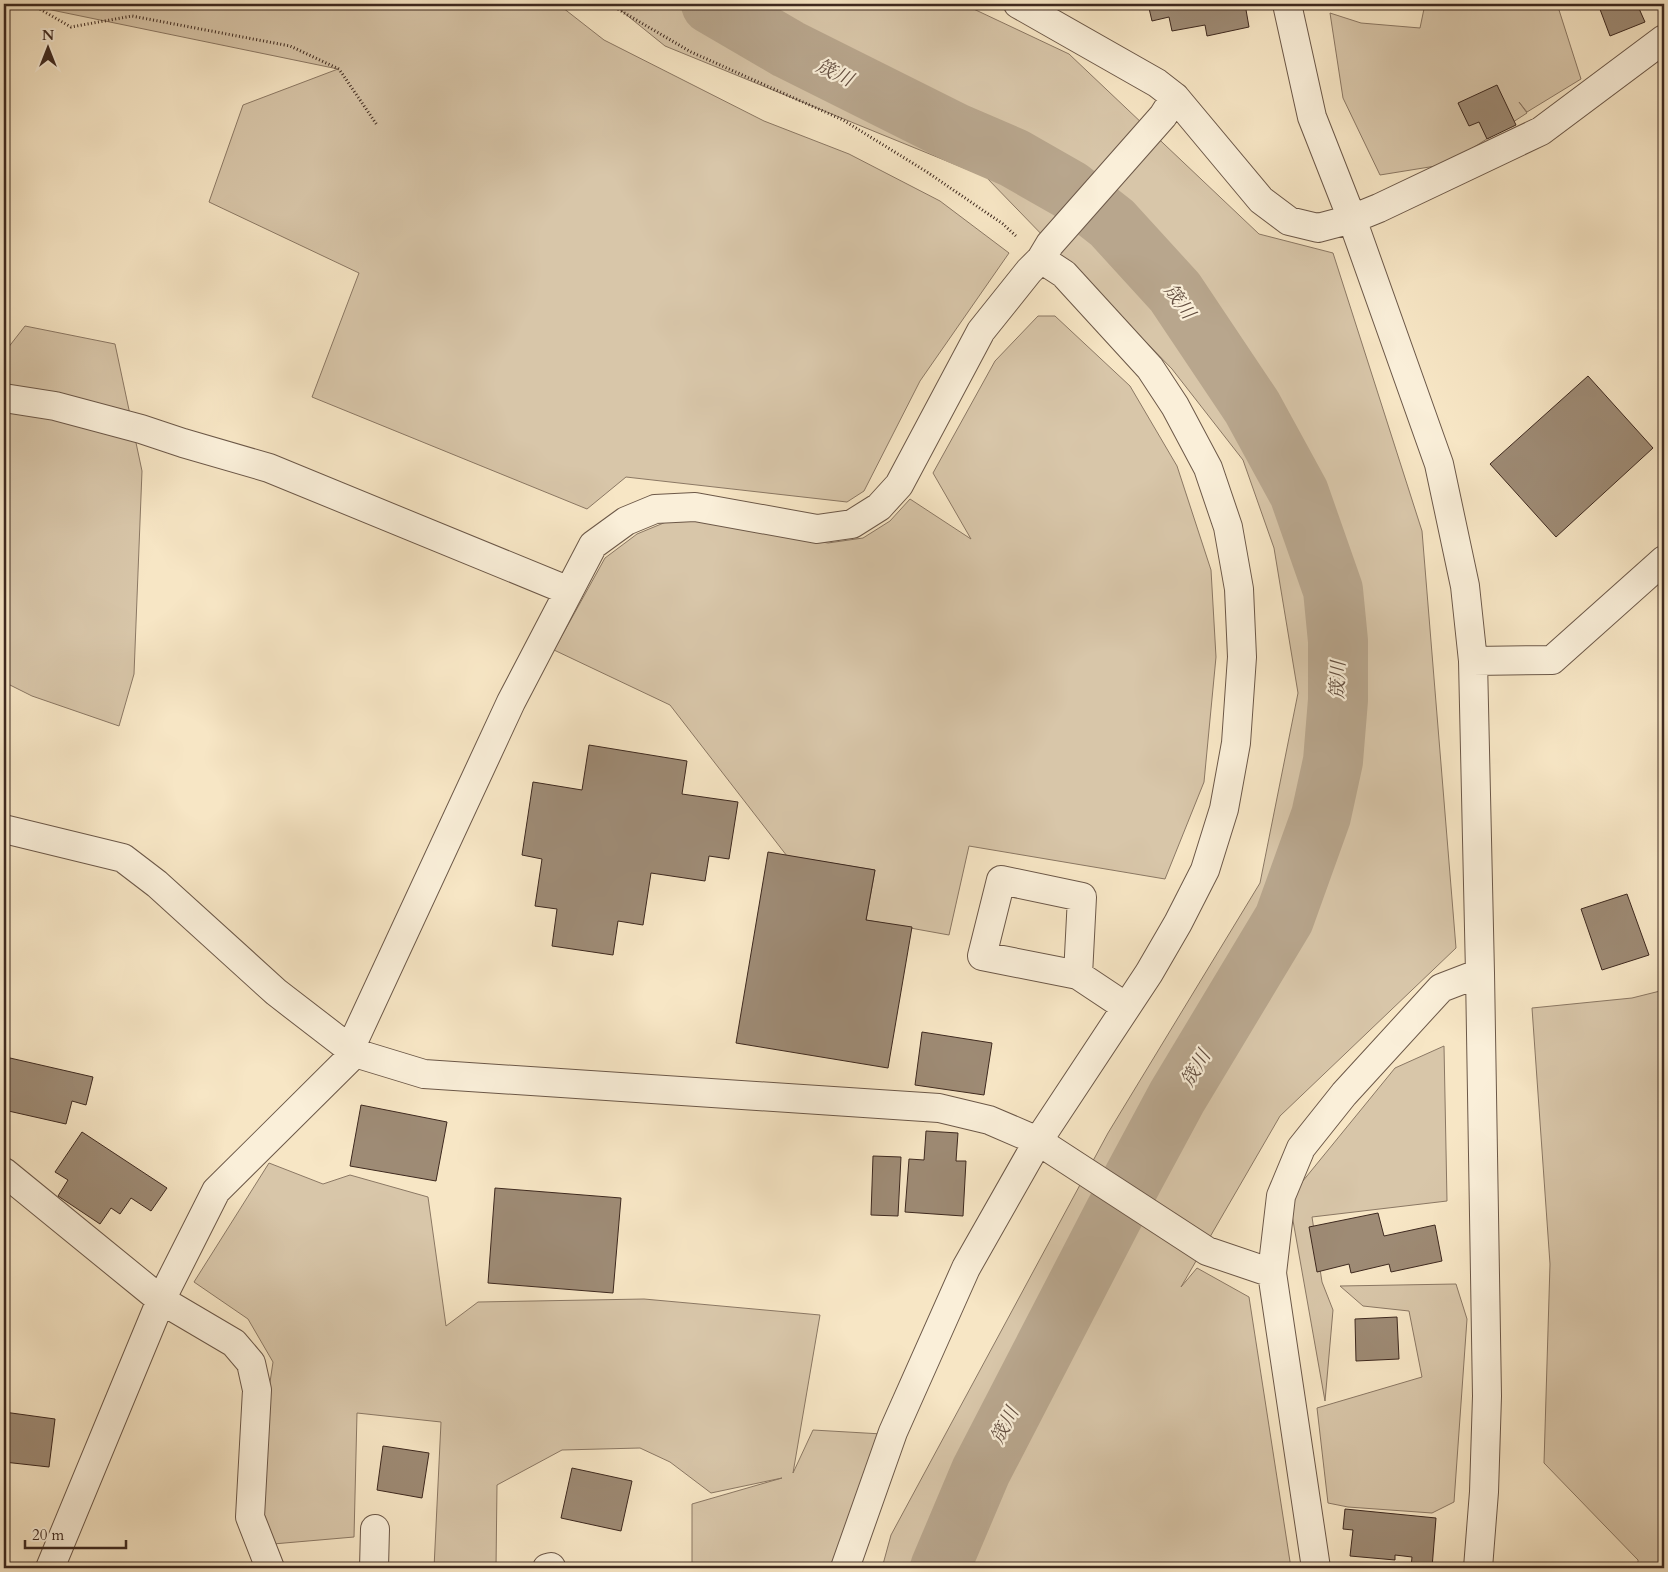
<svg xmlns="http://www.w3.org/2000/svg" width="1668" height="1572" font-family="Cardo,'Noto Serif JP',serif">
	<style>
		.green { fill: #d8c6a9; stroke: #8b7864 }
		.lines { fill: none; stroke-linecap: round; stroke-linejoin: round }
		.river { stroke: #b8a68d; stroke-width: 60 }
		.building { fill: #9e8b75; stroke: #3e291f }
		.minor-casing { stroke: #6c5848; stroke-width: 30 }
		.path { stroke: #3e291f; stroke-width: 3; stroke-dasharray: 1 2.5; stroke-linecap: butt }
		.minor { stroke: #faefd9; stroke-width: 28 }
		.labels { text-anchor: middle; stroke-width: 4.5; stroke-linejoin: round; paint-order: stroke }
		.water-label { font-size: 19px; font-style: italic; fill: #634e40; stroke: #faefd9 }
	</style>
	<rect width="100%" height="100%" fill="#f7e6c5"/>
	<filter id="stains"><feTurbulence type="fractalNoise" baseFrequency=".004" numOctaves="4"/><feColorMatrix values="0 0 0 0 .2 0 0 0 0 .09 0 0 0 0 .02 0 0 0 .5 -.17"/></filter>
	<radialGradient id="worn" r=".72"><stop offset=".6" stop-color="#630" stop-opacity="0"/><stop offset="1" stop-color="#630" stop-opacity=".3"/></radialGradient>
	<!-- green -->
	<path class="green" d="M41 4H558L604 40 764 121 849 154 940 201 1009 253 920 381 864 491 847 502 626 477 587 509 312 397 359 273 209 202 243 105 338 69 37 7Z
		M613 4H963L1069 54 1259 234 1333 253 1422 531 1456 948 1280 1116 1181 1287 1197 1268 1249 1297 1291 1568H882L891 1535 1108 1133 1260 883 1298 693 1274 548 1243 460 1172 369 986 177 665 46Z
		M1425 4H1566L1559 10 1581 79 1527 112 1519 102 1527 113 1448 164 1380 175 1343 98 1330 13 1361 23 1420 28Z
		M1038 316H1055L1130 386 1177 466 1211 570 1216 657 1204 782 1165 879 969 846 949 935 866 920 875 870 787 856 670 705 554 650 605 558 637 534 666 522 706 521 828 543 863 538 890 521 910 499 971 539 933 473 995 361Z
		M25 326 115 344 142 471 134 674 119 726 32 696 4 682V353Z
		M1664 990V1568H1638V1560L1544 1463 1550 1264 1532 1008 1632 998Z
		M1444 1046 1447 1201 1312 1217 1322 1282 1333 1310 1325 1401 1289 1198 1395 1068Z
		M269 1163 323 1184 350 1175 428 1197 446 1326 478 1302 644 1299 820 1315 793 1473 813 1430 882 1434 834 1568H692V1504L782 1478 711 1493 670 1462 640 1448 562 1450 497 1485 496 1568H434L441 1422 357 1413 354 1537 273 1544 250 1517 273 1362 248 1319 194 1282Z
		M1456 1284 1467 1319 1454 1502 1432 1513 1348 1507 1328 1503 1317 1408 1422 1377 1409 1311 1363 1306 1340 1286Z"/>
	<g class="lines">
		<!-- river -->
		<path class="river" d="M711 4 788 49 956 133 1014 158 1070 190 1112 223 1175 292 1252 407 1299 493 1333 590 1338 641V700L1333 761 1321 816 1284 919 1177 1097 1114 1214 981 1471 940 1568"/>
	</g>
	<!-- building -->
	<path class="building" d="M1148 4H1245L1249 27 1207 36 1205 25 1172 31 1169 17 1152 21Z
		M1598 4H1637L1645 22 1610 36Z
		M1497 85 1516 125 1487 139 1479 122 1469 126 1458 103Z
		M1588 376 1653 448 1556 537 1490 464Z
		M589 745 687 761 682 794 738 802 729 859 709 856 705 881 651 873 643 925 618 921 613 955 552 946 557 909 535 906 542 859 522 855 533 782 582 790Z
		M768 852 875 870 866 920 912 927 888 1068 736 1043Z
		M1627 894 1649 955 1602 970 1581 909Z
		M922 1032 992 1043 984 1095 915 1085Z
		M10 1058 93 1077 86 1105 72 1101 66 1124 4 1110V1085Z
		M361 1105 447 1122 436 1181 350 1166Z
		M926 1131 958 1133 956 1161H966L963 1216 905 1212 909 1159 924 1160Z
		M82 1132 167 1188 151 1211 131 1198 120 1214 111 1208 100 1224 58 1196 68 1180 55 1172Z
		M873 1156 901 1157 898 1216 871 1215Z
		M495 1188 621 1198 613 1293 488 1283Z
		M1378 1213 1384 1236 1435 1225 1442 1261 1391 1272 1389 1264 1351 1273 1349 1264 1317 1272 1309 1227Z
		M1397 1317 1399 1359 1356 1361 1355 1319Z
		M4 1412 55 1419 49 1467 4 1462Z
		M383 1446 429 1453 422 1498 377 1490Z
		M572 1468 632 1481 621 1531 561 1518Z
		M1345 1509 1436 1518 1432 1568H1411L1412 1557 1395 1555V1560L1350 1556 1353 1530 1343 1529Z"/>
	<g class="lines">
		<!-- minor casing -->
		<g class="minor-casing">
			<path id="minor" d="M1018 4 1157 83 1175 97 1261 200 1289 221 1318 228 1352 219 1379 208 1541 131 1664 39
				M1287 4 1312 117 1352 219 1439 464 1465 586 1473 661 1480 973 1487 1396 1484 1492 1478 1568
				M1041 259 1050 244 1163 116 1175 97
				M4 398 55 406 141 429 183 443 269 468 569 591
				M1473 661 1552 660 1664 560
				M4 829 123 858 157 884 276 992 355 1053 424 1074 939 1108 989 1120 1038 1141 1207 1251 1272 1273
				M1078 975 1082 897 1001 880 982 956 1078 975 1126 1007
				M350 1049 511 702 593 545 626 521 655 509 695 507 817 529 852 524 879 507 899 485 981 331 1029 271 1041 259 1064 274 1150 368 1175 406 1208 468 1228 527 1239 589 1242 657 1236 743 1224 809 1205 870 1178 923 1149 973 1038 1141 966 1268 893 1432 845 1568
				M4 1172 161 1300 234 1343 251 1363 257 1390 250 1517 270 1568
				M50 1568 161 1300 216 1191 355 1053
				M374 1568 375 1529
				M547 1568 551 1567
				M1316 1568 1272 1273 1281 1196 1301 1148 1344 1094 1441 988 1480 973"/>
		</g>
		<!-- path -->
		<path class="path" d="M31 4 71 27 132 16 290 46 339 69 377 125
			M609 4 691 52 843 120 927 172 1003 224 1017 237"/>
		<!-- minor -->
		<use href="#minor" class="minor"/>
	</g>
	<g class="labels">
		<!-- water labels -->
		<g class="water-label">
			<text transform="translate(835 72) rotate(26)" y="7">筬川</text>
			<text transform="translate(1180 301) rotate(54)" y="7">筬川</text>
			<text transform="translate(1337 680) rotate(-88)" y="7">筬川</text>
			<text transform="translate(1195 1068) rotate(-59)" y="7">筬川</text>
			<text transform="translate(1004 1425) rotate(-63)" y="7">筬川</text>
		</g>
	</g>
	<!-- margin -->
	<rect width="1668" height="1572" fill="none" stroke="#f7e6c5" stroke-width="20"/>
	<rect x="5" y="5" width="1658" height="1562" fill="none" stroke="#3e291f" stroke-width="2.5"/>
	<rect x="10" y="10" width="1648" height="1552" fill="none" stroke="#3e291f"/>
	<!-- north arrow -->
	<g transform="translate(48 48)" stroke="#faefd9" stroke-width="4" paint-order="stroke">
	<path d="M0-4L9 19L0 12L-9 19Z" fill="#3e291f"/>
	<text y="-8" font-size="14" font-weight="bold" text-anchor="middle" fill="#3e291f">N</text>
	</g>
	<!-- scale -->
	<path d="M25 1540v8h101v-8" fill="none" stroke="#3e291f" stroke-width="2.5"/>
	<text x="32" y="1540" font-size="15" fill="#3e291f" stroke="#faefd9" stroke-width="4" paint-order="stroke">20 m</text>
	<rect width="100%" height="100%" filter="url(#stains)"/>
	<rect width="100%" height="100%" fill="url(#worn)"/>
</svg>
